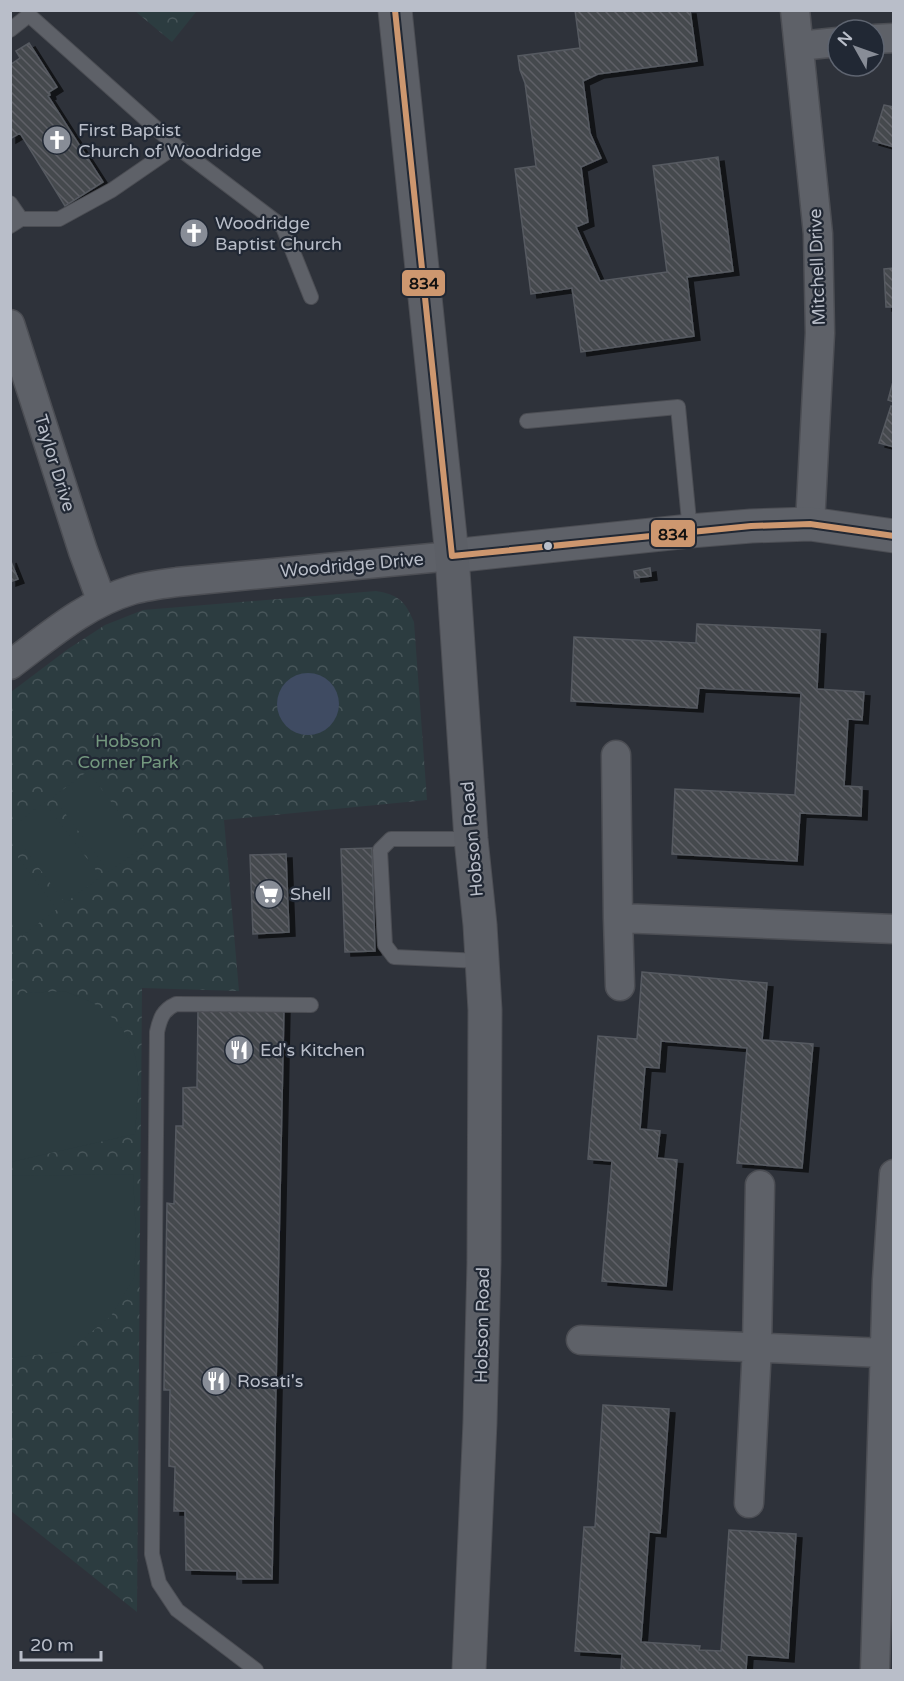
<svg xmlns="http://www.w3.org/2000/svg" width="904" height="1681" font-family="'Varela Round',sans-serif">
	<style>
		.park { fill: url(#park-crowns) }
		.garden { fill: #2c3c40 }
		.water { fill: #3f4b62 }
		.building { fill: url(#building-back-hatch); stroke: #565a61; stroke-width: 1.5; filter: url(#shadow) }
		.lines { fill: none; stroke-linecap: round; stroke-linejoin: round }
		.service-casing { stroke: #4c4e54; stroke-width: 16 }
		.minor-casing { stroke: #4c4e54; stroke-width: 31 }
		.tertiary-casing { stroke: #4c4e54; stroke-width: 35 }
		.secondary-casing { stroke: #4c4e54; stroke-width: 35 }
		.service { stroke: #5e6168; stroke-width: 14 }
		.minor { stroke: #5e6168; stroke-width: 28 }
		.tertiary { stroke: #5e6168; stroke-width: 33 }
		.secondary { stroke: #5c5f66; stroke-width: 33 }
		.bus-1-casing { stroke: #212834; stroke-width: 10 }
		.bus-1 { stroke: #cd976f; stroke-width: 6 }
		.bus-dot { fill: #b9bec9; stroke: #212834; stroke-width: 2 }
		.labels { text-anchor: middle; stroke-width: 4.5; stroke-linejoin: round; paint-order: stroke }
		.poi-label { font-size: 18px; fill: #b9bec9; stroke: #212834; text-anchor: start }
		.street-label { font-size: 18px; fill: #b9bec9; stroke: #212834 }
		.park-label { font-size: 18px; fill: #73977e; stroke: #212834 }
		.line-badge { stroke: #212834; stroke-width: 2 }
		.pale-badge-label { font-size: 16px; text-anchor: middle; font-weight: bold; fill: #111 }
	</style>
	<defs>
		<pattern id="park-crowns" width="20" height="18" patternUnits="userSpaceOnUse" patternTransform="scale(1.5)"><rect width="20" height="18" fill="#2c3c40"/><path d="M2 6a3 3 0 1 1 6 0M12 15a3 3 0 1 1 6 0" fill="none" stroke="#48565a"/></pattern>
		<pattern id="building-back-hatch" width="6" height="6" patternUnits="userSpaceOnUse" patternTransform="scale(1.5)"><rect width="6" height="6" fill="#45484e"/><path d="M-1 5l2 2M0 0l6 6M5-1l2 2" fill="none" stroke="#5e6166"/></pattern>
		<filter id="shadow"><feDropShadow dx="6" dy="4" stdDeviation="0" flood-color="#0009"/></filter>
	</defs>
	<rect width="100%" height="100%" fill="#2e323a"/>
	<!-- park -->
	<path class="park" d="M194 11 196 12 172 42 135 11Z
		M376 591C399 595 405 601 414 622L427 800 224 820 239 991 142 988 137 1612 11 1511V692L68 649 105 625 143 610Z"/>
	<!-- garden -->
	<path class="garden" d="M88 771 144 846 109 872 53 797Z
		M44 802 101 877 65 903 11 830V828Z
		M11 848 57 909 22 936 11 921Z
		M65 991C77 997 93 1001 103 1010 148 1045 138 1084 135 1134L11 1162V999L23 993Z
		M133 1174 136 1237 134 1278 111 1316 68 1351 11 1358V1176Z"/>
	<!-- water -->
	<path class="water" d="M277 704a31 31 0 1 1 62 0a31 31 0 1 1-62 0Z"/>
	<!-- building -->
	<path class="building" d="M575 10H690L697 61 598 74 583 81 590 133 601 158 581 167 588 222 576 227 600 281 667 272 653 166 718 157 733 271 687 277 694 336 581 352 572 288 531 294 515 169 536 166 525 83 520 70 518 56 580 48Z
		M29 43 57 87 49 92 50 95 48 96 103 182 65 206 20 133 10 139V65L20 58 16 51Z
		M884 105 894 107V147L873 141Z
		M894 268V307H886L884 269Z
		M894 378V402L888 400Z
		M891 406 894 407V447L879 443Z
		M10 559 18 579 10 582Z
		M650 568 651 576 635 578 634 571Z
		M697 624 820 630 817 689 864 692 862 720 848 719 844 786 862 787 861 816 800 813 797 861 672 854 675 789 795 795 801 693 699 688 697 708 571 701 574 637 696 643Z
		M372 848 375 951 345 952 341 849Z
		M286 854 289 932 253 934 250 855Z
		M642 972 767 983 762 1040 813 1044 802 1168 737 1163 747 1048 661 1041 659 1068 645 1067 640 1129 660 1131 657 1158 677 1160 666 1286 602 1281 612 1161 588 1159 598 1036 637 1039Z
		M284 1007 272 1579H237V1571L186 1570 185 1511H174L175 1467 169 1466 170 1390H164L167 1203 174 1204 176 1126H183V1088L197 1087 198 1009Z
		M603 1405 669 1409 660 1533 649 1532 641 1642 700 1646 699 1650 721 1651 729 1530 796 1534 788 1658 747 1655 746 1670H621L622 1654 575 1651 584 1527H595Z"/>
	<g class="lines">
		<!-- service casing -->
		<g class="service-casing">
			<path id="service" d="M10 30 29 15 176 146 112 190 59 219H21L10 226
				M176 146 283 227 311 297
				M10 203 21 219
				M527 421 678 407 690 531
				M471 839H391L380 850 385 945 394 957 481 961
				M256 1670 177 1610 159 1583 152 1554 157 1032C160 1018 163 1010 176 1004L311 1005"/>
		</g>
		<!-- minor casing -->
		<g class="minor-casing">
			<path id="minor" d="M795 10 818 234 820 333 810 524
				M874 39 894 38
				M799 46 838 42
				M10 324 83 551 102 602
				M10 665C49 636 85 604 132 590 146 586 162 584 177 582L452 556
				M616 755 618 918 894 929
				M618 918 620 986
				M581 1340 885 1353
				M749 1503 757 1347 760 1185
				M875 1670 887 1280 894 1174"/>
		</g>
		<!-- tertiary casing -->
		<g class="tertiary-casing">
			<path id="tertiary" d="M452 556 690 531 751 526 810 524 894 536"/>
		</g>
		<!-- secondary casing -->
		<g class="secondary-casing">
			<path id="secondary" d="M395 10 452 556 471 839 480 925 485 1010 484 1263 480 1422 469 1670"/>
		</g>
		<!-- service -->
		<use href="#service" class="service"/>
		<!-- minor -->
		<use href="#minor" class="minor"/>
		<!-- tertiary -->
		<use href="#tertiary" class="tertiary"/>
		<!-- secondary -->
		<use href="#secondary" class="secondary"/>
		<!-- bus-1 casing -->
		<g class="bus-1-casing">
			<path id="bus-1" d="M395 10 452 556
				M452 556 751 526 810 524 894 536"/>
		</g>
		<!-- bus-1 -->
		<use href="#bus-1" class="bus-1"/>
	</g>
	<!-- icons -->
	<defs>
		<g id="church-disc" transform="scale(1.5)"><circle r="9.5" fill="#888d97" stroke="#212834"/><path d="M-1.2-6h2.4v3.5h3.3v2.4h-3.3V6h-2.4V-.1h-3.3v-2.4h3.3Z" fill="#fff"/></g>
		<g id="supermarket-disc" transform="scale(1.5)"><circle r="9.5" fill="#888d97" stroke="#212834"/><path d="M-6-5.5h2.5l.6 2H6L4.5 2H-2.5L-4.4-4H-6ZM-1.5 3.2a1.3 1.3 0 1 0 .1 0ZM3 3.2a1.3 1.3 0 1 0 .1 0Z" fill="#fff"/></g>
		<g id="restaurant-disc" transform="scale(1.5)"><circle r="9.5" fill="#888d97" stroke="#212834"/><path d="M-5-6h1v4h1v-4h1v4h1v-4h1v5L-1.5 .5V6h-2V.5L-5-1ZM5-6V6H3V1.5H1.5Q1.5-4 5-6Z" fill="#fff"/></g>
	</defs>
	<g fill-rule="evenodd">
		<use href="#church-disc" x="57" y="140"/>
		<use href="#church-disc" x="194" y="233"/>
		<use href="#supermarket-disc" x="269" y="894"/>
		<use href="#restaurant-disc" x="239" y="1050"/>
		<use href="#restaurant-disc" x="216" y="1381"/>
	</g>
	<!-- markers -->
	<circle class="bus-dot" cx="548" cy="546" r="5"/>
	<g class="labels">
		<!-- poi labels -->
		<g class="poi-label">
			<text x="78" y="136">First Baptist<tspan x="78" dy="21">Church of Woodridge</tspan></text>
			<text x="215" y="229">Woodridge<tspan x="215" dy="21">Baptist Church</tspan></text>
			<text x="290" y="900">Shell</text>
			<text x="260" y="1056">Ed's Kitchen</text>
			<text x="237" y="1387">Rosati's</text>
		</g>
		<!-- street labels -->
		<g class="street-label">
			<text transform="translate(817 267) rotate(-92)" y="6">Mitchell Drive</text>
			<text transform="translate(55 463) rotate(73)" y="6">Taylor Drive</text>
			<text transform="translate(352 565) rotate(-5)" y="6">Woodridge Drive</text>
			<text transform="translate(472 839) rotate(-95)" y="6">Hobson Road</text>
			<text transform="translate(482 1325) rotate(-89)" y="6">Hobson Road</text>
		</g>
		<!-- park labels -->
		<g class="park-label">
			<text x="128" y="747">Hobson<tspan x="128" dy="21">Corner Park</tspan></text>
		</g>
	</g>
	<g class="line-badge">
		<rect x="401" y="269" width="45" height="28" rx="6" fill="#cd976f"/>
		<rect x="650" y="519" width="46" height="29" rx="6" fill="#cd976f"/>
	</g>
	<g class="pale-badge-label">
		<text x="424" y="289">834</text>
		<text x="673" y="540">834</text>
	</g>
	<!-- border -->
	<rect width="904" height="1681" fill="none" stroke="#b9bec9" stroke-width="24"/>
	<!-- north arrow -->
	<g transform="translate(856 48) rotate(310)"><circle r="28" fill="#212834" stroke="#5e6470" stroke-width="1.5"/>
	<path d="M0-4.5L10 22L0 15L-10 22Z" fill="#888d97"/>
	<text y="-9" font-size="16" font-weight="bold" text-anchor="middle" fill="#b9bec9">N</text>
	</g>
	<!-- scale -->
	<path d="M21 1651v9h80v-9" fill="none" stroke="#b9bec9" stroke-width="3"/>
	<text x="30" y="1651" font-size="18" fill="#b9bec9" stroke="#212834" stroke-width="4.5" paint-order="stroke">20 m</text>
</svg>
